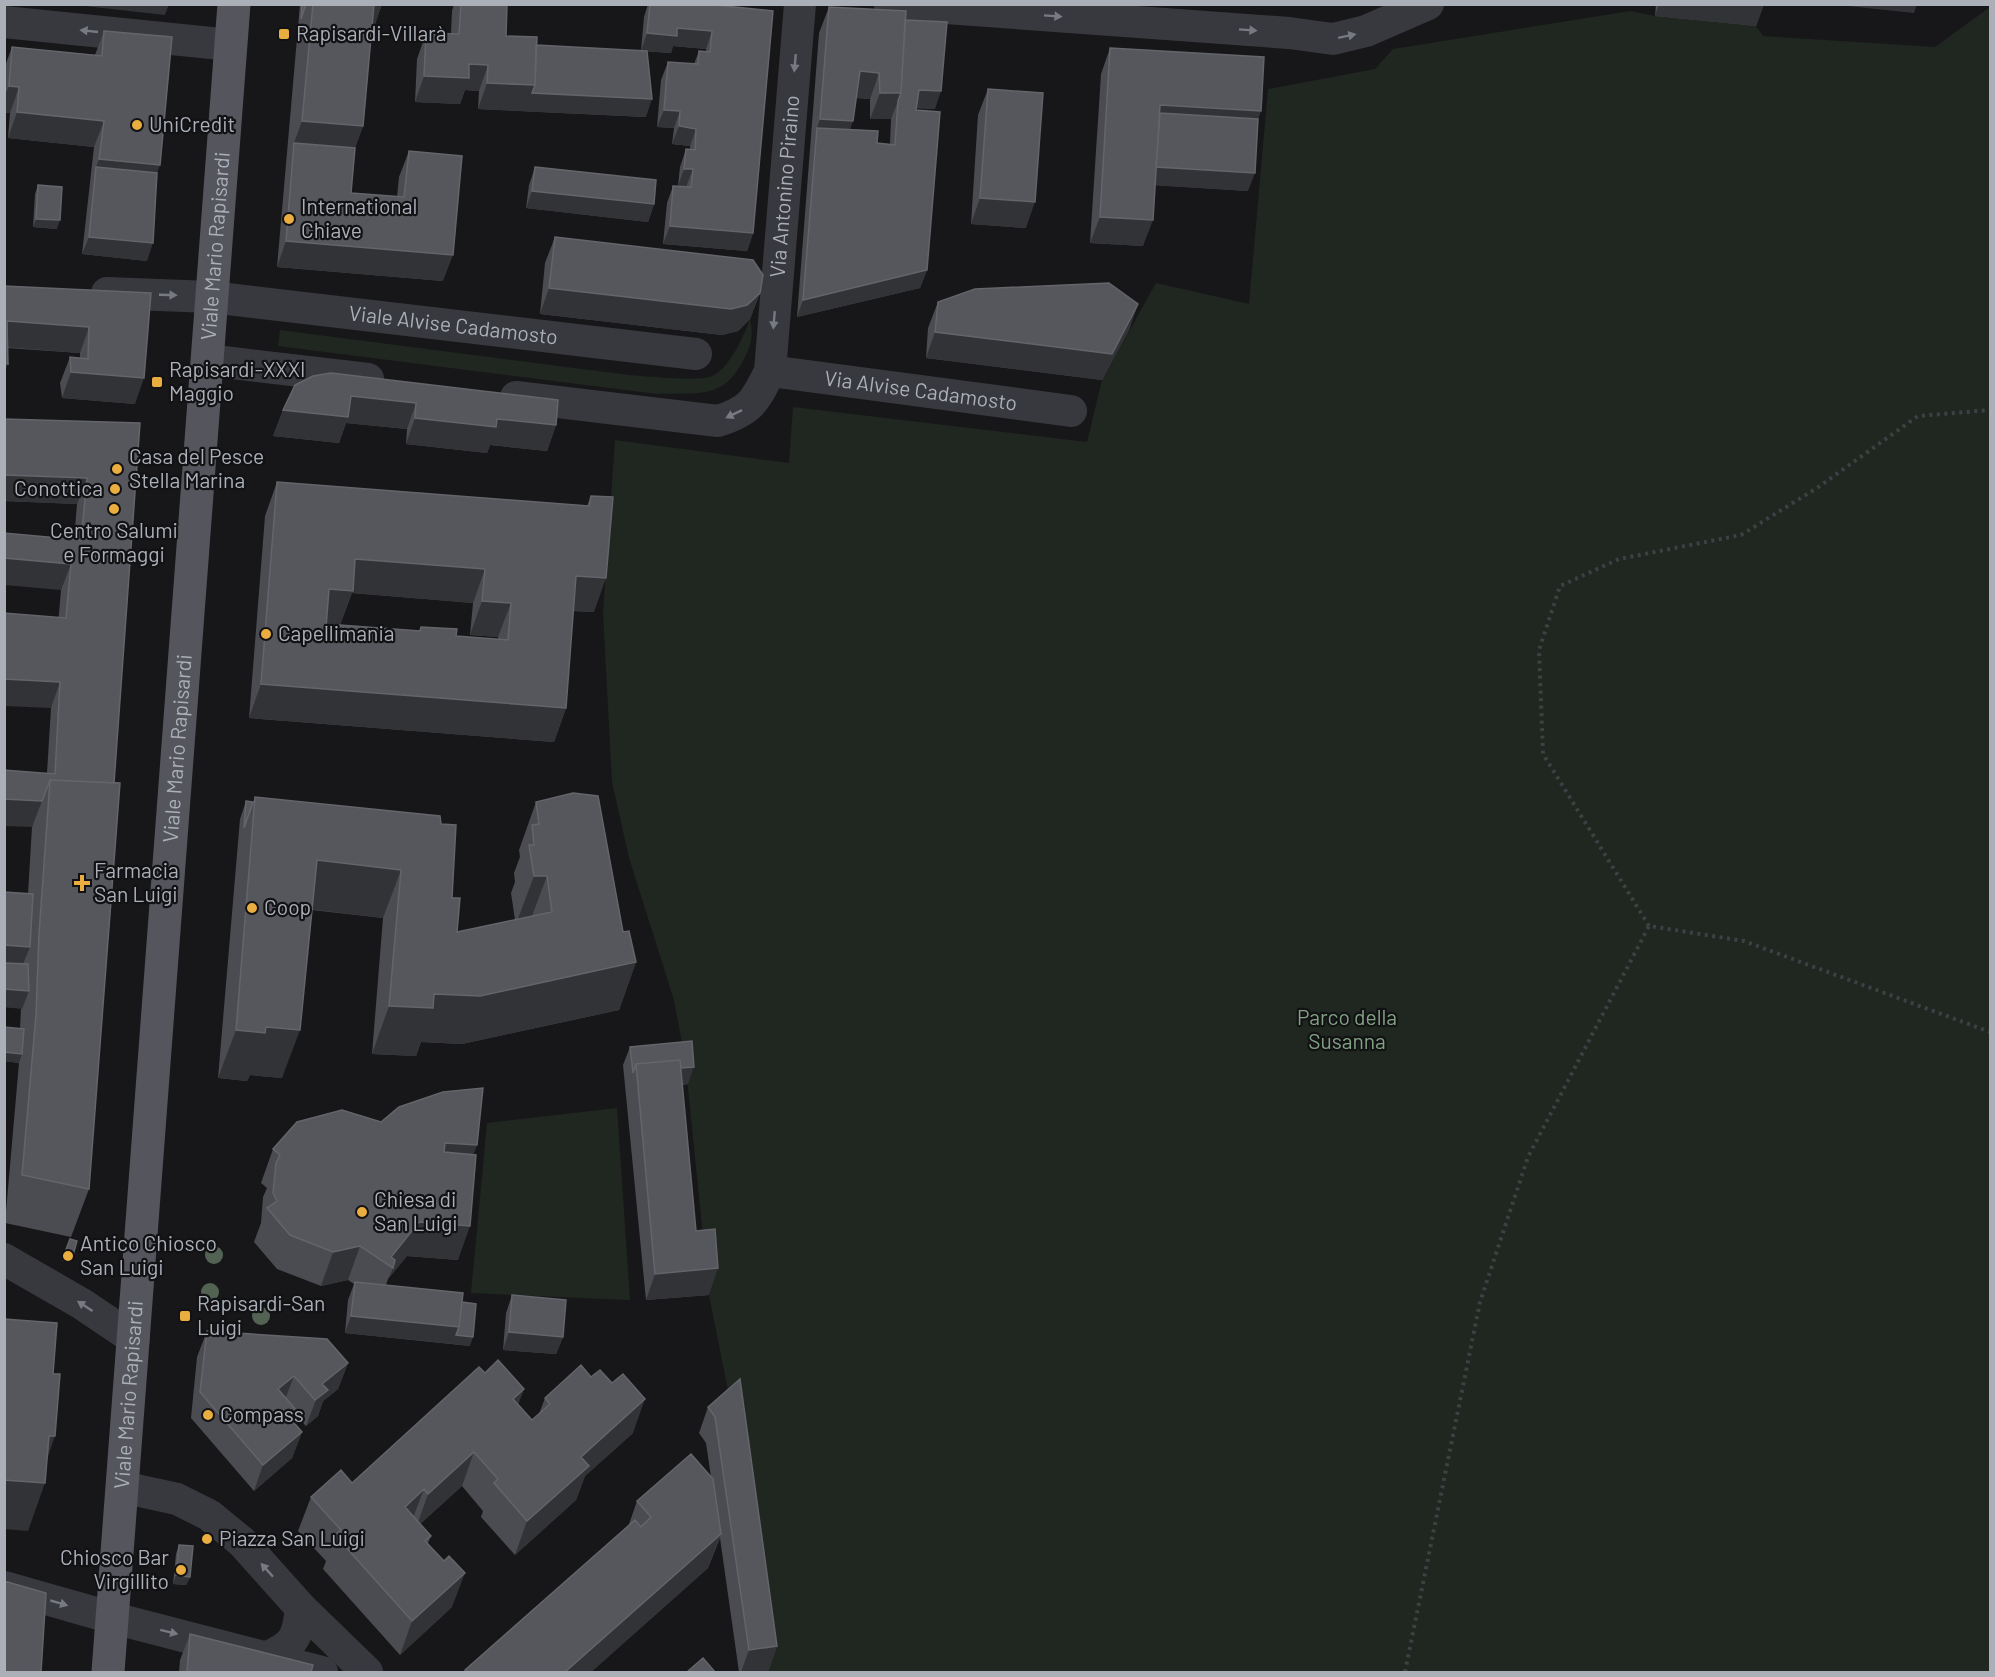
<svg xmlns="http://www.w3.org/2000/svg" width="1995" height="1677" font-family="Barlow,sans-serif">
	<style>
		.green { fill: #1f2720 }
		.lines { fill: none; stroke-linecap: round; stroke-linejoin: round }
		.path { stroke: #3e4045; stroke-width: 4; stroke-dasharray: 3 4.5; stroke-linecap: butt }
		.minor { stroke: #38393e; stroke-width: 32 }
		.primary { stroke: #55565d; stroke-width: 33 }
		.tree { fill: #526354 }
		.wall { fill: #4b4c51; fill-rule: evenodd }
		.shaded-wall { fill: #323336 }
		.building { fill: #55575c; stroke: #63656a; stroke-width: 1.5; fill-rule: evenodd }
		.oneway { fill: #777a81 }
		.poi-dot { fill: #e9ae3f; stroke: #121214; stroke-width: 2 }
		.labels { text-anchor: middle; stroke-width: 4.5; stroke-linejoin: round; paint-order: stroke }
		.poi-label { font-size: 21px; fill: #aaafb8; stroke: #121214; text-anchor: start }
		.street-label { font-size: 21px; fill: #aaafb8; stroke: #121214 }
		.park-label { font-size: 21px; fill: #82a284; stroke: #121214 }
	</style>
	<rect width="100%" height="100%" fill="#171719"/>
	<!-- green -->
	<path class="green" d="M1990 7V1672H768L731 1405 709 1295 685 1059 674 1000 629 858 612 782 603 613 615 440 789 463 793 407 1087 442 1102 380 1156 283 1249 304 1268 89 1375 69 1393 49 1630 11 1655 16 1756 26 1763 36 1935 47Z
		M750 319C754 334 751 346 744 359 723 401 698 392 657 394L278 346 280 330 629 375C644 376 701 382 712 376 729 369 744 336 750 319Z
		M617 1108 630 1300 471 1293 487 1123Z"/>
	<g class="lines">
		<!-- path -->
		<path class="path" d="M1649 926 1543 754 1539 650 1560 586 1619 559 1741 535 1817 488 1918 416 1990 410
			M1405 1672 1480 1302 1528 1157 1649 926 1744 941 1990 1032"/>
		<!-- minor -->
		<g class="minor">
			<path d="M890 4 1289 33 1333 39 1366 31 1428 4"/>
			<path d="M4 22 231 45"/>
			<path id="s1" d="M107 293 211 297 696 354"/>
			<path d="M207 360 368 379"/>
			<path id="s2" d="M770 371 1071 411"/>
			<path id="s3" d="M516 397 718 421C752 410 755 401 770 371L800 4"/>
			<path d="M4 1259 82 1304 134 1339"/>
			<path d="M122 1487 177 1499 209 1515 242 1542 301 1608 367 1672"/>
			<path d="M4 1587 113 1618 322 1672"/>
			<path d="M267 1657C294 1646 298 1637 301 1608"/>
		</g>
		<!-- primary -->
		<path class="primary" id="s4" d="M108 1672 234 4"/>
	</g>
	<!-- trees -->
	<g class="tree">
		<circle cx="214" cy="1255" r="9"/>
		<circle cx="210" cy="1292" r="9"/>
		<circle cx="261" cy="1316" r="9"/>
	</g>
	<!-- wall -->
	<path class="wall" d="M300 4H382L374 27H372L363 126 355 148 351 193 397 197 399 177 409 151 443 281 277 267Z
		M454 4H507L506 36 536 45 646 117 478 109 479 91 465 90 460 104 415 102 417 59 426 33 451 34 452 11Z
		M648 4H706L773 11 753 233 747 251 663 244 667 203 673 186H678L680 167 686 149 690 150V146L672 144 674 128 657 127 661 80 668 62 694 64 699 51H706V49L673 46 671 53 641 51 644 17Z
		M1656 4H1764L1756 26 1655 16Z
		M829 7 905 20 935 109 916 108 927 270 920 288 797 317 819 33ZM856 98 870 99V119H891L890 144 877 143 850 129Z
		M104 31 157 173 147 261 82 254 94 147 8 138 10 113H4V69L12 47 95 55Z
		M1110 48 1248 191 1155 185 1143 246 1090 243 1101 74Z
		M988 89 1026 228 971 224 978 115Z
		M535 167 654 204 648 222 526 208 529 185Z
		M38 185 57 229 33 227 35 194Z
		M555 237 760 293 750 319 738 331 722 335 540 314 545 263Z
		M4 286 151 293 135 404 62 398 60 383 70 357 80 358V353L7 348Z
		M938 302 1138 304 1129 330 1102 380 926 358 928 328Z
		M295 385 556 425 547 451 490 445 487 453 406 444 407 429 346 423 339 443 273 436 283 410Z
		M4 419 140 423 114 783 89 1189 71 1237 5 1223 19 1063 4 1061V1027L20 1029 21 1008 4 1007V892L28 894 32 827 47 773 51 708 61 590 74 540 77 504 4 501Z
		M277 482 587 506 591 496 594 612 573 611 566 708 554 742 249 718 265 516ZM352 593 473 603 470 635 498 637V639L456 636 421 627 419 631 340 625 339 629 326 628V624L340 625Z
		M255 797 441 824 457 932 515 920 511 893 515 882 514 873 520 857 519 850 536 802 623 932 636 962 619 1010 462 1044 421 1042 416 1056 372 1054 383 918 312 910 282 1078 250 1075 247 1081 218 1078 240 819 246 801 253 802Z
		M630 1047 688 1084 682 1085 696 1231 709 1295 646 1300 623 1065Z
		M273 1149 474 1155 458 1260 407 1256 388 1279 386 1285 462 1302 470 1346 345 1333 348 1300 354 1284 348 1280 321 1286 277 1269 254 1242 261 1223 263 1197 267 1188 261 1183Z
		M70 1239 73 1255 70 1263 62 1261Z
		M512 1295 563 1337 556 1354 503 1350 506 1313Z
		M207 1331 348 1363 338 1389 323 1401 318 1416 306 1426 295 1414 293 1421 302 1432 292 1458 254 1491 191 1418 197 1357Z
		M485 1373 524 1389 518 1404 532 1420 539 1414 545 1398 633 1433 585 1476 576 1500 515 1555 481 1517 483 1511 462 1486 420 1524 431 1536 428 1543 452 1607 400 1655 323 1569 326 1561 298 1531 311 1497 352 1483Z
		M740 1379 777 1646 768 1672H739L720 1538 708 1568 591 1672H464L465 1670 628 1527 637 1501 711 1477 706 1443 699 1433 708 1407Z
		M179 1545 190 1577 186 1585 173 1584 176 1554Z
		M190 1634 311 1672H179L180 1660Z"/>
	<!-- shaded-wall -->
	<path class="shaded-wall" d="M67 4H169L165 15Z
		M367 4H382L374 27 359 26Z
		M1659 4H1764L1756 26 1655 16Z
		M1829 4H1917L1914 13Z
		M677 28 712 31 706 49 673 46 671 53 641 51 647 33Z
		M469 64 488 65 479 91 465 90 460 104 415 102 424 76Z
		M860 71 879 73 870 99 850 97Z
		M487 83 535 85 652 99 646 117 478 109Z
		M9 86 19 87 10 113H4V97Z
		M919 90 941 91 935 109 912 107Z
		M880 93H901L891 119H870Z
		M1160 105 1261 111 1252 137 1156 131Z
		M664 110 680 111 674 128 657 127Z
		M17 112 104 121 94 147 8 138Z
		M820 119 853 121 844 147 817 128Z
		M302 121 363 126 345 174 294 143Z
		M679 126 696 129 690 146 672 144Z
		M99 159 160 165 151 191 96 167Z
		M1154 167 1255 173 1248 191 1147 185Z
		M684 169H693L686 187 678 186Z
		M532 191 654 204 648 222 526 208Z
		M980 198 1035 202 1026 228 971 224Z
		M1100 217 1153 220 1143 246 1090 243Z
		M36 219 60 220 57 229 33 227Z
		M670 226 753 233 747 251 663 244Z
		M89 237 153 243 147 261 82 254Z
		M286 241 453 255 443 281 277 267Z
		M927 270 920 288 797 317 803 300Z
		M549 288 760 293 750 319 738 331 722 335 540 314Z
		M1138 304 1129 330 1102 380 926 358 935 332Z
		M7 321 89 327 80 353 4 347Z
		M4 363 8 364 4 372Z
		M71 372 144 378 135 404 62 398Z
		M351 396 416 403 407 429 346 423 339 443 273 436 283 410Z
		M415 418 497 419 556 425 547 451 490 445 487 453 406 444Z
		M4 475 87 478 77 504 4 501Z
		M4 558 71 564 61 590 4 585Z
		M355 559 485 569 473 603 352 593 340 625 316 623 329 589Z
		M576 576 606 578 594 612 564 610Z
		M482 601 511 603 498 637 470 635Z
		M4 679 60 682 51 708 4 706Z
		M261 684 566 708 554 742 249 718Z
		M4 799 42 801 32 827 4 826Z
		M317 860 401 870 383 918 300 908Z
		M534 876H547L529 924H516Z
		M4 945 30 947 23 964 4 963Z
		M636 962 619 1010 462 1044 421 1042 416 1056 372 1054 389 1006 434 994Z
		M4 989 29 991 22 1009 4 1007Z
		M266 1027 300 1030 282 1078 250 1075 247 1081 218 1078 236 1030Z
		M4 1052 22 1054 19 1063 4 1061Z
		M694 1067 688 1084 638 1089 637 1072Z
		M445 1143 477 1145 465 1179 433 1177Z
		M419 1222 470 1226 458 1260 407 1256 388 1279 393 1268 391 1257Z
		M360 1246 348 1280 321 1286 333 1252Z
		M718 1268 709 1295 646 1300 655 1274Z
		M351 1316 459 1327 453 1344 345 1333Z
		M509 1332 563 1337 556 1354 503 1350Z
		M456 1335 473 1337 470 1346 453 1344Z
		M348 1363 338 1389 323 1401 318 1416 306 1426 322 1384Z
		M294 1376 284 1402 278 1389Z
		M524 1389 511 1423 513 1399Z
		M645 1399 633 1433 585 1476 576 1500 515 1555 527 1521 581 1457Z
		M296 1410 287 1436 289 1417Z
		M302 1432 292 1458 254 1491 263 1465Z
		M49 1436H55L39 1483H45L28 1531 4 1529V1480Z
		M474 1452 462 1486 416 1528 428 1494Z
		M424 1489 411 1523 405 1507Z
		M721 1534 708 1568 591 1672H565Z
		M465 1573 452 1607 400 1655 412 1621Z
		M176 1575 190 1577 186 1585 173 1584Z
		M777 1646 768 1672H741L749 1650Z"/>
	<!-- building -->
	<path class="building" d="M302 4H306L301 19Z
		M313 4H374L363 126 302 121Z
		M461 4H507L506 36 537 37 535 85 487 83 488 65 469 64V78L424 76 426 33 459 34Z
		M650 4H706L773 11 753 233 670 226 673 186 691 187 693 169H684L686 149 695 150 696 129 679 126 680 111 664 110 668 62 698 64 699 51 710 52 712 31 677 28V36L647 33Z
		M829 7 906 11 901 93H880L879 73 860 71 853 121 820 119Z
		M905 20 947 22 941 91 919 90 916 110 940 112 927 270 803 300 817 128 878 131 877 143 895 145 898 101 901 93Z
		M104 31 172 37 160 165 99 159 104 121 17 112 19 87 9 86 12 47 102 56Z
		M536 45 647 51 652 99 532 93 535 85Z
		M1110 48 1264 57 1261 111 1160 105 1153 220 1100 217Z
		M988 89 1043 93 1035 202 980 198Z
		M1160 113 1258 119 1255 173 1156 167Z
		M294 143 355 148 351 193 404 197 409 151 462 156 453 255 286 241Z
		M96 167 157 173 153 243 89 237Z
		M535 167 656 180 654 204 532 191Z
		M38 185 62 187 60 220 36 219Z
		M555 237 753 260 763 275 760 293 747 305 731 309 549 288Z
		M1109 283 1138 304 1112 354 935 332 938 302 975 289Z
		M4 286 151 293 144 378 71 372 70 357 88 359 89 327 7 321 8 364 4 363Z
		M331 373 558 400 556 425 497 419 496 427 415 418 416 403 351 396 348 417 283 410 295 385 313 376Z
		M4 419 140 423 114 783 50 780 42 801 4 799V770L55 774 60 682 4 679V613L66 618 71 564 4 558V533L81 540 87 478 4 475Z
		M277 482 589 506 591 496 613 497 606 578 576 576 566 708 261 684ZM355 559 485 569 482 601 511 603 508 640 456 636 457 629 421 627 420 631 340 625V629L326 628 329 589 353 591Z
		M50 780 120 783 89 1189 22 1175 36 1015 39 934Z
		M573 793 598 796 623 932 629 931 636 962 480 996 434 994 433 1008 389 1006 401 870 317 860 300 1030 266 1027 265 1033 236 1030 255 797 440 816 441 824 456 825 452 898H460L457 932 552 912 547 876H534L529 845H534L532 825 539 824 536 802Z
		M246 801 253 802 244 828Z
		M4 892 33 894 30 947 4 945Z
		M4 963 28 964 29 991 4 989Z
		M4 1027 24 1029 22 1054 4 1052Z
		M692 1041 694 1067 681 1068 680 1060 636 1064 633 1073 630 1047Z
		M680 1060 696 1231 715 1229 718 1268 655 1274 636 1064Z
		M483 1088 477 1145 445 1143 444 1152 476 1155 470 1226 419 1222 391 1257 395 1260 393 1268 360 1246 333 1252 290 1235 267 1208 277 1201 273 1193 276 1163 280 1155 273 1149 297 1122 342 1110 381 1122 399 1107 443 1092Z
		M70 1239 77 1241 73 1255 65 1252Z
		M355 1282 463 1293 459 1327 351 1316Z
		M512 1295 566 1300 563 1337 509 1332Z
		M462 1302 476 1304 473 1337 456 1335 459 1327Z
		M4 1319 57 1323 53 1374H60L55 1436H49L45 1483 4 1480Z
		M207 1331 327 1339 348 1363 322 1384 328 1390 315 1400 294 1376 278 1389 296 1410 289 1417 302 1432 263 1465 200 1392Z
		M498 1360 524 1389 513 1399 532 1420 550 1404 545 1398 581 1365 591 1377 600 1370 612 1383 623 1374 645 1399 581 1457 589 1466 527 1521 494 1483 498 1479 474 1452 428 1494 424 1489 405 1507 431 1536 425 1541 444 1561 449 1556 465 1573 412 1621 335 1535 341 1530 311 1497 341 1470 352 1483 479 1367 485 1373Z
		M740 1379 777 1646 749 1650 715 1417 708 1407Z
		M691 1454 713 1479 721 1534 565 1672H467L465 1670 635 1520 641 1527 651 1517 637 1501Z
		M179 1545 193 1546 190 1577 176 1575Z
		M4 1581 46 1593 41 1672H4Z
		M190 1634 313 1665 311 1672H187Z
		M703 1658 715 1672H687Z"/>
	<!-- one-way arrows -->
	<defs><path id="oneway-solid" d="M-6-.8H1V-3.2L6.5 0L1 3.2V.8H-6Z" transform="scale(1.5)"/></defs>
	<g class="oneway">
		<use href="#oneway-solid" transform="translate(1053 16) rotate(4)"/>
		<use href="#oneway-solid" transform="translate(1248 30) rotate(4)"/>
		<use href="#oneway-solid" transform="translate(89 31) rotate(-174)"/>
		<use href="#oneway-solid" transform="translate(1347 36) rotate(-12)"/>
		<use href="#oneway-solid" transform="translate(795 63) rotate(95)"/>
		<use href="#oneway-solid" transform="translate(168 295) rotate(2)"/>
		<use href="#oneway-solid" transform="translate(774 320) rotate(95)"/>
		<use href="#oneway-solid" transform="translate(734 414) rotate(154)"/>
		<use href="#oneway-solid" transform="translate(85 1306) rotate(-147)"/>
		<use href="#oneway-solid" transform="translate(267 1570) rotate(-132)"/>
		<use href="#oneway-solid" transform="translate(59 1603) rotate(16)"/>
		<use href="#oneway-solid" transform="translate(169 1632) rotate(14)"/>
	</g>
	<!-- markers -->
	<g class="poi-dot">
		<rect x="278" y="28" width="12" height="12" rx="3"/>
		<circle cx="137" cy="125" r="6"/>
		<circle cx="289" cy="219" r="6"/>
		<rect x="151" y="376" width="12" height="12" rx="3"/>
		<circle cx="117" cy="469" r="6"/>
		<circle cx="115" cy="489" r="6"/>
		<circle cx="114" cy="509" r="6"/>
		<circle cx="266" cy="634" r="6"/>
		<path d="M79 874h6v6h6v6h-6v6h-6v-6h-6v-6h6z"/>
		<circle cx="252" cy="908" r="6"/>
		<circle cx="362" cy="1212" r="6"/>
		<circle cx="68" cy="1256" r="6"/>
		<rect x="179" y="1310" width="12" height="12" rx="3"/>
		<circle cx="208" cy="1415" r="6"/>
		<circle cx="207" cy="1539" r="6"/>
		<circle cx="181" cy="1570" r="6"/>
	</g>
	<g class="labels">
		<!-- poi labels -->
		<g class="poi-label">
			<text x="296" y="41">Rapisardi-Villarà</text>
			<text x="149" y="132">UniCredit</text>
			<text x="301" y="214">International<tspan x="301" dy="24">Chiave</tspan></text>
			<text x="169" y="377">Rapisardi-XXXI<tspan x="169" dy="24">Maggio</tspan></text>
			<text x="129" y="464">Casa del Pesce<tspan x="129" dy="24">Stella Marina</tspan></text>
			<text x="103" y="496" text-anchor="end">Conottica</text>
			<text x="114" y="538" text-anchor="middle">Centro Salumi<tspan x="114" dy="24">e Formaggi</tspan></text>
			<text x="278" y="641">Capellimania</text>
			<text x="94" y="878">Farmacia<tspan x="94" dy="24">San Luigi</tspan></text>
			<text x="264" y="915">Coop</text>
			<text x="374" y="1207">Chiesa di<tspan x="374" dy="24">San Luigi</tspan></text>
			<text x="80" y="1251">Antico Chiosco<tspan x="80" dy="24">San Luigi</tspan></text>
			<text x="197" y="1311">Rapisardi-San<tspan x="197" dy="24">Luigi</tspan></text>
			<text x="220" y="1422">Compass</text>
			<text x="219" y="1546">Piazza San Luigi</text>
			<text x="169" y="1565" text-anchor="end">Chiosco Bar<tspan x="169" dy="24">Virgillito</tspan></text>
		</g>
		<!-- street labels -->
		<g class="street-label">
			<text dy="7" stroke="none"><textPath href="#s3" startOffset="464">Via Antonino Piraino</textPath></text>
			<text dy="7" stroke="none"><textPath href="#s4" startOffset="1430">Viale Mario Rapisardi</textPath></text>
			<text dy="7" stroke="none"><textPath href="#s1" startOffset="348">Viale Alvise Cadamosto</textPath></text>
			<text dy="7" stroke="none"><textPath href="#s2" startOffset="152">Via Alvise Cadamosto</textPath></text>
			<text dy="7" stroke="none"><textPath href="#s4" startOffset="926">Viale Mario Rapisardi</textPath></text>
			<text dy="7" stroke="none"><textPath href="#s4" startOffset="278">Viale Mario Rapisardi</textPath></text>
		</g>
		<!-- park labels -->
		<g class="park-label">
			<text x="1347" y="1025">Parco della<tspan x="1347" dy="24">Susanna</tspan></text>
		</g>
	</g>
	<!-- border -->
	<rect width="1995" height="1677" fill="none" stroke="#aaafb8" stroke-width="12"/>
</svg>
